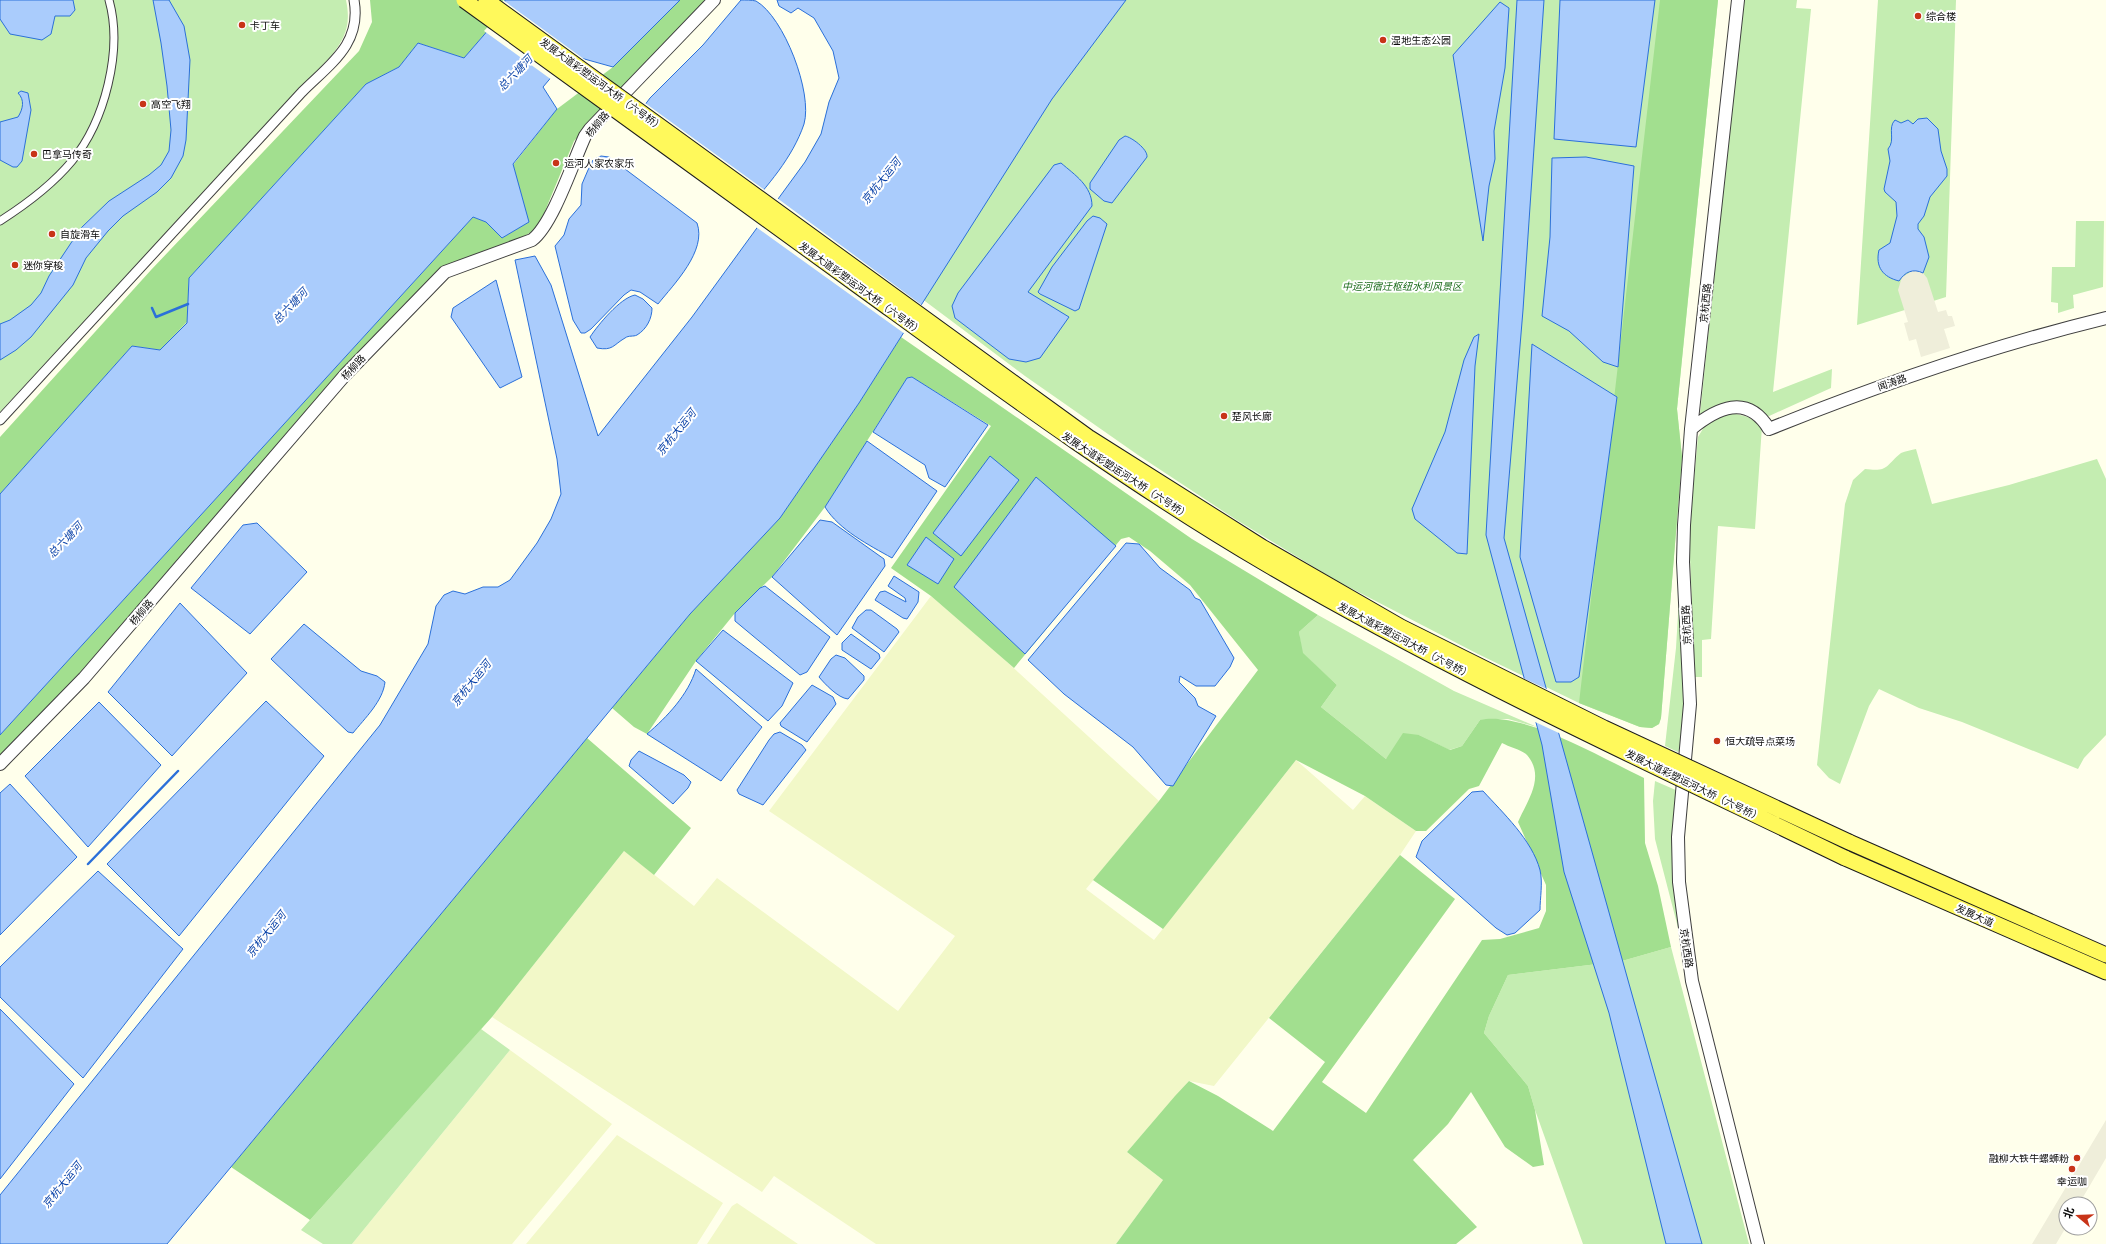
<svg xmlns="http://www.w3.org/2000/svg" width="2106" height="1244" font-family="'Roboto Serif','Noto Sans SC',serif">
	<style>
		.farmland { fill: #f2f8c8 }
		.green { fill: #c4edb1 }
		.forest { fill: #a2df8f }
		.plaza { fill: #efeeda }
		.water { fill: #aaccfc; stroke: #2b70d9 }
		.pier { fill: #ffffeb }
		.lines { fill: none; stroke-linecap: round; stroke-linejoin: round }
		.stream { stroke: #2b70d9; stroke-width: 2.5 }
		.pedestrian-casing { stroke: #3f3f3f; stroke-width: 9 }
		.minor-casing { stroke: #3f3f3f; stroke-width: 11 }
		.tertiary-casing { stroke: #3f3f3f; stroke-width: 14 }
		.primary-casing { stroke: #1d1d1d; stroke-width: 17 }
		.pedestrian { stroke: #fff; stroke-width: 7 }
		.minor { stroke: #fff; stroke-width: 9 }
		.tertiary { stroke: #fff; stroke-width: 12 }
		.primary { stroke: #fff95b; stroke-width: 15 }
		.primary-bridge-casing { stroke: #1d1d1d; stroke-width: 17; stroke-linecap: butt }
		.primary-bridge { stroke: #fff95b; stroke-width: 15 }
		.poi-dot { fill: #c83418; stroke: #fff; stroke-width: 1.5 }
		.labels { text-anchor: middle; stroke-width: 4; stroke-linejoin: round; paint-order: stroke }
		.poi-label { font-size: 10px; fill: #0c0c0c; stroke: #fff; text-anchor: start }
		.street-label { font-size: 10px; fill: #0c0c0c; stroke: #fff }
		.park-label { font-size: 10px; font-style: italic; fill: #176917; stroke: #fff }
		.water-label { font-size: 11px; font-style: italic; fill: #0b43a9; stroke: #fff }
	</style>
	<rect width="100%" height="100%" fill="#ffffeb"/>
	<!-- farmland -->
	<path class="farmland" d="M931 596 994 650 1159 801 1086 889 1154 940 1296 760 1353 810 1365 796 1416 831 1400 855 1214 1086 1189 1081 1127 1152 1163 1180 1116 1244H876L774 1176 762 1192 492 1017 624 851 694 906 717 878 898 1011 955 936 769 811Z
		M510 1050 612 1124 512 1244H352Z
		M617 1135 723 1203 697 1244H526Z
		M737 1203 798 1244H707L732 1206Z"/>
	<!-- green -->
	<path class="green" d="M0 0H346C351 24 346 37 332 55L0 412Z
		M855 0H1718L1677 409 1682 457 1661 718 1659 724 1652 728 1640 727 1579 703 1478 654 1337 581 1235 519 1138 455 1025 376 782 194 805 162 821 134 829 102 839 78Z
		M1743 0H1797L1796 8 1811 9 1773 392 1832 369 1831 388 1767 417C1735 401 1733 397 1700 414Z
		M1878 0H1956L1946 297 1857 325Z
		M2076 221H2104L2103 287 2073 295 2074 308 2058 313V303L2051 302 2052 267H2075Z
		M1732 413 1748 417 1762 426 1755 529 1718 526 1711 639 1702 640V677H1695L1689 534 1698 437 1707 422Z
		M1916 449 1932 504 2009 485 2097 459 2106 479V735L2084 758 2078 769 1962 722 1919 708 1879 689 1869 706 1840 784 1829 778 1817 765 1845 504 1853 480 1865 469C1889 472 1885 466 1901 453 1905 451 1912 450 1916 449Z
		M1680 580 1687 678 1680 749 1678 752 1665 746 1676 648Z
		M1318 615 1454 691 1537 727 1508 719 1480 720 1462 746 1449 750 1419 735 1386 759 1321 707 1337 685 1302 653 1299 632Z
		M1655 781 1678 791 1672 845 1676 903 1683 947 1655 839 1653 801Z
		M1671 947 1749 1244H1583L1535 1110 1528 1086 1484 1033 1489 1016 1508 975 1622 961Z
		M481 1029 510 1050 352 1244H323L301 1230Z"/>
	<!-- forest -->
	<path class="forest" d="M370 0H505L503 13 464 58 418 43 399 67 366 84 189 278 187 322 160 350 132 346 0 494V437L151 270 359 51 372 22Z
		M680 0H706L574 141 538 228 521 238 447 265 75 680 0 757V735L473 217 486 222 502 238 528 222 513 165 557 109 613 67Z
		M1660 0H1718L1677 409 1682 457 1661 718 1659 724 1652 728 1640 727 1579 703Z
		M901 337 1192 539 1318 615 1299 632 1303 653 1337 685 1321 707 1386 759 1403 733 1419 735 1450 750 1462 746 1480 720C1521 710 1604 759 1644 778L1645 843 1658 886 1671 947 1622 961 1508 975 1489 1016 1484 1033 1528 1086 1535 1110 1544 1165 1533 1167 1505 1147 1471 1092 1448 1124 1413 1160 1477 1227 1456 1244H1116L1163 1180 1127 1152 1175 1096 1189 1081 1218 1096 1273 1131 1325 1062 1269 1018 1400 855 1455 899 1322 1082 1366 1113 1482 940 1500 939 1539 928 1546 911V885L1518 822C1527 801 1546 777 1527 755 1522 750 1509 747 1502 743L1479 786 1469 789 1426 831H1416L1365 796 1296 760 1163 929 1093 880 1159 801 1258 670 1190 585 1150 551 1129 537 1121 539 1014 668 931 596 891 568 991 426 912 377 907 378 825 507 772 577 735 613 696 661 647 734 634 727 612 708 690 614 780 518 859 403Z
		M587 738 691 828 654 875 624 851 492 1017 310 1220 231 1167Z"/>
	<!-- plaza -->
	<path class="plaza" d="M1914 270 1923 273 1927 278 1938 312 1946 310 1948 316H1952L1955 326 1944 329 1950 348 1921 357 1916 339 1909 341 1904 323 1908 322 1898 290 1902 277Z
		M2106 1120V1158L2079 1204H2066V1227L2056 1244H2032Z"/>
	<!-- water -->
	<path class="water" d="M0 0H73L75 10 70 16H55L51 34 42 40 10 34 0 19Z
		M153 0H169L184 26 190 60 186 140 183 156 171 178 157 192 123 216 108 231 86 258 73 285 31 337 16 350 0 360V324L10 320 31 305 41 293 49 276 81 228 109 201 149 175 161 165 169 151 171 130 167 86 161 43Z
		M505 0H680L613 67 570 55 543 87 557 109 513 164 529 222 502 238 486 222 473 217 0 735V494L132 346 160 350 187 323 189 278 366 84 399 67 418 43 464 58 503 13Z
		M741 0C745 0 752 0 756 1 784 17 813 93 804 124 793 157 767 187 744 212L627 129 650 98 703 45Z
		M777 0H1126L1052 99 859 403 780 518 690 614 167 1244H0V1195L380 725 428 644 436 606 444 595 453 591 465 594 483 587H498L510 580 537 543 551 519 561 494 557 459 515 260 535 256 551 285 598 436 692 317 805 162 821 134 829 102 839 78 833 51 814 18 798 8 791 13 779 6Z
		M1517 0H1544L1523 310 1504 538 1702 1244H1666L1609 1013 1564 872 1542 745 1486 535Z
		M1560 0H1655L1636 147 1554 139Z
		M1500 2 1509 8 1505 68 1494 131 1495 159 1489 186 1483 241 1453 55Z
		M21 91 28 93 31 110 22 161 17 167H13L0 160V122L18 117C23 109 25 100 18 93Z
		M1927 118 1938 129 1941 151 1947 169V176L1930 197 1924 216 1918 224V229L1924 237 1929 257 1923 273C1913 268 1905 272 1899 281 1883 277 1875 267 1879 250L1890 243 1897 216 1896 202 1885 192 1884 189 1890 161 1888 149C1896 140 1887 128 1895 120L1901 123 1908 120 1913 124 1918 119Z
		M1125 136C1131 137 1148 149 1147 157L1112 203 1104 201 1090 189V183L1119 140Z
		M601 156 609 157 697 223C707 251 674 284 658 304L640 292 631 290 624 295 591 329 585 333H581L573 320 555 246 564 235 569 219 581 205 582 184 588 170 593 160Z
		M1586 157 1634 166 1618 367 1603 362 1569 331 1542 316 1550 237 1552 158Z
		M1061 163C1075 175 1092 186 1092 206L1028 292 1069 317 1040 358 1026 362 1009 359 955 318 952 306 958 293 1054 165Z
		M1093 216 1100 218 1107 224 1079 309 1075 311 1040 294 1038 292 1052 267 1087 221Z
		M496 280 522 377 500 388 451 317 453 308Z
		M635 295 643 299 652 308C652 318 647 329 637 335 633 337 629 335 625 338 613 345 613 351 597 348L590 337C598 325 620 298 635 295Z
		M1479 334 1475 366 1467 554 1457 553 1415 519 1412 509 1445 432 1464 360 1474 337Z
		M1532 344 1617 397 1579 677 1571 682H1556L1520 557Z
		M912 377 988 425 945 487 929 478 925 465 873 432 907 378Z
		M867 441 937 491 892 558C869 545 839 530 825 507Z
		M990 456 1019 480 961 556 933 533Z
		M1036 477 1116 546 1025 654 954 587Z
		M820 520 832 522 884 559 885 566 837 635 772 577Z
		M257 523 307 572 250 634 191 588 243 525Z
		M926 537 954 559 938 584 907 565Z
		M1126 543 1139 544 1160 568 1190 590 1195 598 1200 600 1234 658 1230 667 1215 686H1196L1180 676 1179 682 1195 698 1198 706 1216 716 1173 786 1166 785 1133 747 1064 694 1028 660Z
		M894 576 919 592 918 602 907 619 903 618 875 600 880 592 885 591 906 602 905 598 888 586Z
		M765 586 830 637 807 672 800 675 735 621V613L760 588Z
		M180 603 247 673 172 756 108 692Z
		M866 610H871L897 629 899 632 884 652 852 628 858 617Z
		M304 624 361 671 377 676 385 682C383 701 365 718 353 733L348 732 271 659Z
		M723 630 793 683 782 706 768 721 696 661Z
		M851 634 879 654 880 658 871 669 842 650V643Z
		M836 655 845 658 864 676V680L848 699C838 698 825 684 819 677L831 659Z
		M696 669 762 727 721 781 647 734C667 717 688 695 696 669Z
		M812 685 833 697 836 704 807 742 781 726 780 723Z
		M266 701 324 756 179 936 107 864Z
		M99 702 161 765 88 847 25 776Z
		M780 732 802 745 806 750 763 805 739 794 737 790 769 740 774 734Z
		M639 751 684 775 691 782 688 788 673 804 629 766 631 760Z
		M10 784 77 857 0 935V793Z
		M1483 791C1503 813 1532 840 1540 870 1543 883 1540 898 1540 910L1515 933 1507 935 1496 928 1416 857 1422 841 1472 792Z
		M98 871 183 949 83 1078 0 997V967Z
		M0 1009 74 1084 0 1179Z"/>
	<!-- pier -->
	<path class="pier" d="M503 0 588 62 571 57 552 80 484 31 501 12Z
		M645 103 766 191 746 213 737 212 626 131 625 129Z
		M777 198 923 306 905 334 756 227Z
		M1521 677 1549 690 1561 734 1533 721Z"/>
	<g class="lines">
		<!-- stream -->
		<path class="stream" d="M152 308 156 317 188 304
			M88 864 178 771"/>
		<!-- pedestrian casing -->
		<g class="pedestrian-casing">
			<path id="pedestrian" d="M0 221C25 205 53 184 72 161 105 121 123 50 109 0"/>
		</g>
		<!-- minor casing -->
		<g class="minor-casing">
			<path id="minor" d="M0 420 302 92C330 64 362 44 354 0"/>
		</g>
		<!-- tertiary casing -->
		<g class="tertiary-casing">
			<path id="tertiary" d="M1738 0 1691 429 1684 525 1683 562 1690 704 1678 837 1679 882 1692 981 1758 1244
				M1691 429C1717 408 1747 393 1769 429 1879 385 1991 346 2106 318
				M0 764 84 678 345 375 445 272 532 240C553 224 573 162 585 136L590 129 714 0"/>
		</g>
		<!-- primary casing -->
		<g class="primary-casing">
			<path id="primary" d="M1849 842 2106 955
				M1845 858 2106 972"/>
		</g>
		<!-- pedestrian -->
		<use href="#pedestrian" class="pedestrian"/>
		<!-- minor -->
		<use href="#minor" class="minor"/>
		<!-- tertiary -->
		<use href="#tertiary" class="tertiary"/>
		<!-- primary -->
		<use href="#primary" class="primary"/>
		<!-- primary-bridge casing -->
		<g class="primary-bridge-casing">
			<path id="primary-bridge" d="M464 0C601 99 738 199 875 298 1003 391 1131 485 1268 565 1454 674 1651 764 1845 858
				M486 0 1088 437 1262 547 1401 627 1604 728 1849 842"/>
		</g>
		<!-- primary-bridge -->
		<use href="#primary-bridge" class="primary-bridge"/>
	</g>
	<!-- markers -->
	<g class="poi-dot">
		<circle cx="1918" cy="16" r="4"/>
		<circle cx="242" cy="25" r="4"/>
		<circle cx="1383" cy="40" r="4"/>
		<circle cx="143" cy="104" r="4"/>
		<circle cx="34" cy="154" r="4"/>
		<circle cx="556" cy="163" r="4"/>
		<circle cx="52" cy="234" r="4"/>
		<circle cx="15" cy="265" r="4"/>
		<circle cx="1224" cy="416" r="4"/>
		<circle cx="1717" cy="741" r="4"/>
		<circle cx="2077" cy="1158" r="4"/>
		<circle cx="2072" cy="1169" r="4"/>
	</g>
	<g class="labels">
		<!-- poi labels -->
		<g class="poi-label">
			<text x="1926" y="20">综合楼</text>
			<text x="250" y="29">卡丁车</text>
			<text x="1391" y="44">湿地生态公园</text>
			<text x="151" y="108">高空飞翔</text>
			<text x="42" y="158">巴拿马传奇</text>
			<text x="564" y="167">运河人家农家乐</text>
			<text x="60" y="238">自旋滑车</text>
			<text x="23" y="269">迷你穿梭</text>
			<text x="1232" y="420">楚风长廊</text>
			<text x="1725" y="745">恒大疏导点菜场</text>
			<text x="2069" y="1162" text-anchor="end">融柳大铁牛螺蛳粉</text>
			<text x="2072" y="1185" text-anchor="middle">幸运咖</text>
		</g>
		<!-- street labels -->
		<g class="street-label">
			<text transform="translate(602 84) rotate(36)" y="4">发展大道彩塑运河大桥（六号桥）</text>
			<text transform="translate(597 124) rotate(-50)" y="4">杨柳路</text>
			<text transform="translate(861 288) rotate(36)" y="4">发展大道彩塑运河大桥（六号桥）</text>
			<text transform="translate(1705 303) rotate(-84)" y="4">京杭西路</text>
			<text transform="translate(353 367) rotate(-47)" y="4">杨柳路</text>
			<text transform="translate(1892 382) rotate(-19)" y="4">闻涛路</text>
			<text transform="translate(1126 475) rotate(33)" y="4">发展大道彩塑运河大桥（六号桥）</text>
			<text transform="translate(141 612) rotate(-49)" y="4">杨柳路</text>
			<text transform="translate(1686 625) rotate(-93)" y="4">京杭西路</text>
			<text transform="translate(1405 640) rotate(28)" y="4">发展大道彩塑运河大桥（六号桥）</text>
			<text transform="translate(1694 785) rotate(26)" y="4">发展大道彩塑运河大桥（六号桥）</text>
			<text transform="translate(1975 915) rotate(24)" y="4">发展大道</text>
			<text transform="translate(1687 948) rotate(82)" y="4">京杭西路</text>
		</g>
		<!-- park labels -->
		<g class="park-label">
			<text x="1402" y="290">中运河宿迁枢纽水利风景区</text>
		</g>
		<!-- water labels -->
		<g class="water-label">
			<text transform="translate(515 73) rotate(-46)" y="4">总六塘河</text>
			<text transform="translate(881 181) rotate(-51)" y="4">京杭大运河</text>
			<text transform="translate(290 306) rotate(-46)" y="4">总六塘河</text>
			<text transform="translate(676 432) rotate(-51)" y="4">京杭大运河</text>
			<text transform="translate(65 540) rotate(-46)" y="4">总六塘河</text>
			<text transform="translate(471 683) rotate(-51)" y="4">京杭大运河</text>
			<text transform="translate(266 934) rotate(-51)" y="4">京杭大运河</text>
			<text transform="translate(62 1185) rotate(-51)" y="4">京杭大运河</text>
		</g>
	</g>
	<!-- north arrow -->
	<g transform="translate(2078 1216) rotate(289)"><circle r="19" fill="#ffffff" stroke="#9e9e9e"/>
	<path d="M0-3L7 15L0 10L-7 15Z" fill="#c83418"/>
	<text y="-6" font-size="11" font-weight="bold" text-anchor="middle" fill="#0c0c0c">北</text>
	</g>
</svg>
